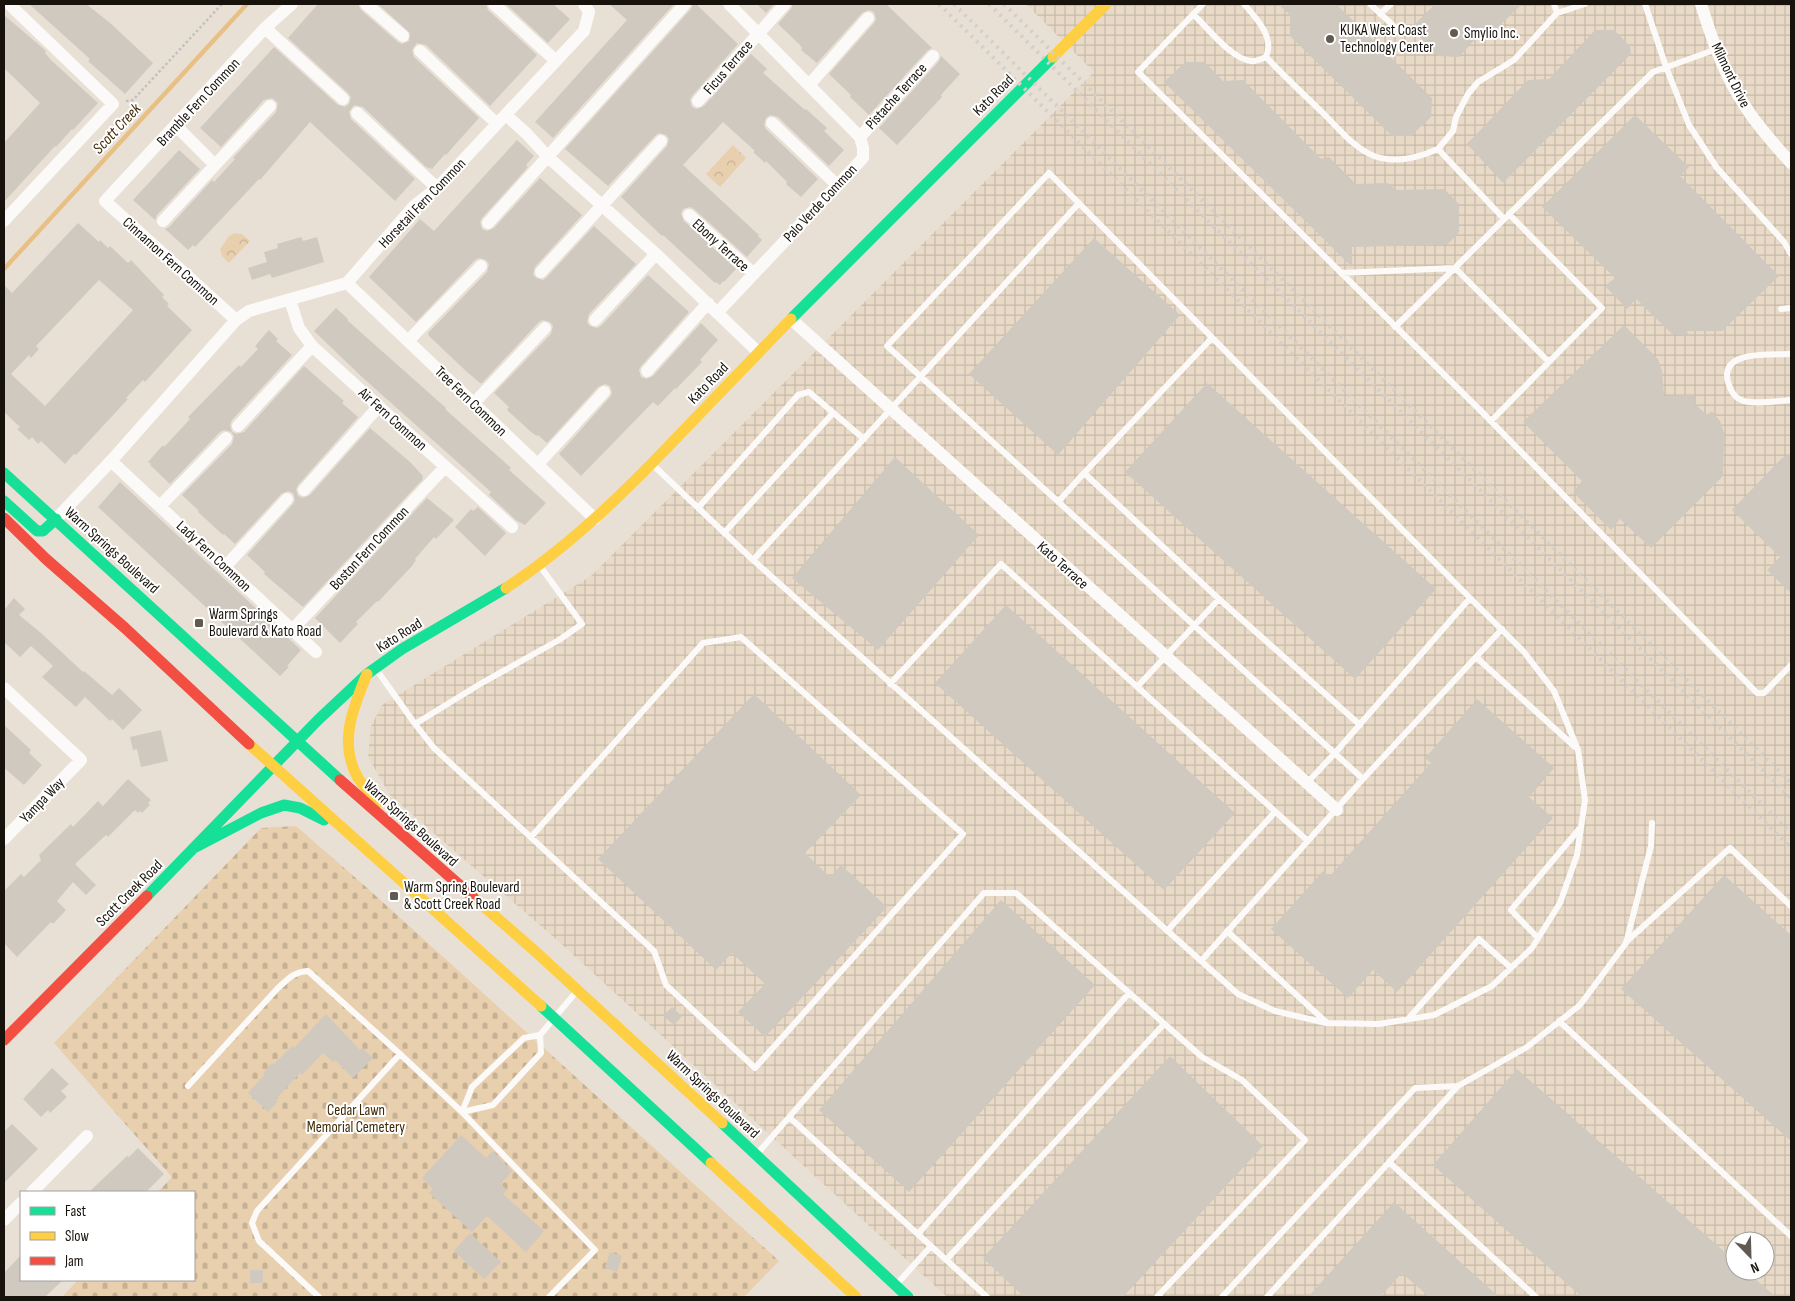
<svg xmlns="http://www.w3.org/2000/svg" width="1795" height="1301" font-family="'Sofia Sans Condensed',sans-serif">
	<style>
		.industrial { fill: url(#industrial-grid); fill-rule: evenodd }
		.cemetery { fill: url(#cemetery-stones) }
		.park { fill: url(#park-crowns) }
		.lines { fill: none; stroke-linecap: round; stroke-linejoin: round }
		.stream { stroke: #e9c084; stroke-width: 4.5 }
		.building { fill: #cfc9c0; fill-rule: evenodd }
		.path { stroke: #c3c0bd; stroke-width: 2.5; stroke-dasharray: 2.5 2.5; stroke-linecap: butt }
		.lane { stroke: #fcfaf9; stroke-width: 6 }
		.street { stroke: #fcfaf9; stroke-width: 12 }
		.fast { stroke: #16e098; stroke-width: 11 }
		.slow { stroke: #ffcf43; stroke-width: 11 }
		.jam { stroke: #f24e42; stroke-width: 11 }
		.rail { stroke: #d2cfcc; stroke-width: 4; stroke-dasharray: 2.5 5; stroke-linecap: butt }
		.poi-dot { fill: #605a52; stroke: #fff; stroke-width: 2 }
		.labels { text-anchor: middle; stroke-width: 4; stroke-linejoin: round; paint-order: stroke }
		.poi-label { font-size: 15px; fill: #17120b; stroke: #fff; text-anchor: start }
		.street-label { font-size: 15px; fill: #17120b; stroke: #fff }
		.park-label { font-size: 15px; fill: #3f2904; stroke: #fff }
		.water-label { font-size: 16px; font-style: italic; fill: #462f0b; stroke: #fff }
	</style>
	<defs>
		<pattern id="industrial-grid" width="8" height="8" patternUnits="userSpaceOnUse" patternTransform="scale(1.25)"><rect width="8" height="8" fill="#e9dac7"/><path d="M0 4h8M4 0v8" fill="none" stroke="#c7baaa"/></pattern>
		<pattern id="cemetery-stones" width="16" height="16" patternUnits="userSpaceOnUse" patternTransform="scale(1.25)"><rect width="16" height="16" fill="#e8cfae"/><path d="M2 7V4a2 2 0 0 1 4 0v3zM10 15v-3a2 2 0 0 1 4 0v3z" fill="#c6b194"/></pattern>
		<pattern id="park-crowns" width="20" height="18" patternUnits="userSpaceOnUse" patternTransform="scale(1.25)"><rect width="20" height="18" fill="#e8cfae"/><path d="M2 6a3 3 0 1 1 6 0M12 15a3 3 0 1 1 6 0" fill="none" stroke="#c6b194"/></pattern>
	</defs>
	<rect width="100%" height="100%" fill="#e8e0d5"/>
	<!-- industrial -->
	<path class="industrial" d="M1026 4H1791V1297H947L557 940 390 795 368 757 371 726 382 705 591 576 1094 72ZM1735 1241H1765V1271H1735Z"/>
	<!-- cemetery -->
	<path class="cemetery" d="M296 826 366 887 779 1261 744 1297H62L78 1280H194V1192H158L172 1177 54 1043 261 828Z"/>
	<!-- park -->
	<path class="park" d="M733 145 746 158 720 187 706 174Z
		M235 233 242 234 250 241 229 263 222 256 220 249 229 236Z"/>
	<g class="lines">
		<!-- stream -->
		<path class="stream" d="M4 269 247 4"/>
	</g>
	<!-- building -->
	<path class="building" d="M29 4H86L109 22 153 63 125 94 88 61 90 59Z
		M318 4H358L361 10 398 42 402 44 409 41 410 33 378 4H486L488 10 537 55 490 106 426 45 417 43 412 50 414 57 479 118 446 155 445 154 432 169 426 167 363 107 354 105 349 112 351 119 415 179 395 201 310 122 260 180 259 179 195 247 193 245 188 250 165 229 169 227 212 180 214 182 235 159 233 158 276 112 278 103 272 98 264 100 221 147 200 128 274 47 338 105 345 107 349 104 351 97 348 93 288 38Z
		M506 4H553L570 19 548 43Z
		M609 4H674L553 138 535 122 627 20Z
		M693 4H696L738 44 692 96 690 100 692 107 697 109 704 106 751 54 767 69 763 73 805 110 806 109 827 128 824 131 844 150 829 166 778 117 770 115 766 118 764 125 766 129 818 179 801 197 786 184 787 182 766 161 765 163 753 152 755 151 723 122 683 165 759 235 758 236 762 240 747 257 694 209 690 207 683 209 681 214 684 221 736 269 724 282 723 281 720 285 716 282 715 283 663 235 662 236 621 197 667 146 669 139 666 135 659 133 655 136 608 186 565 149 691 9Z
		M757 4H774L766 13Z
		M793 4H886L932 48 927 51 869 115 850 97 851 95 829 74 874 23 876 19 874 12 869 10 862 13 817 63 801 50 802 48 800 45 778 24 791 9Z
		M1278 4H1336L1432 98 1431 117 1411 136H1392L1290 36V15Z
		M1435 4H1522L1488 37H1477L1459 57 1438 56 1411 28Z
		M4 15 38 44 46 51 45 53 52 61 98 103 73 130 72 129 56 147 55 146 4 202V143L40 103 4 68Z
		M1595 30H1614L1630 46 1631 54 1503 183 1467 144 1528 80 1549 79Z
		M941 56 960 74 941 95 942 97 897 145 879 128 939 61Z
		M1185 62H1205L1223 81 1243 80 1321 159 1329 157 1356 184 1388 183 1396 190 1444 189 1459 204V232L1447 245 1352 247V267L1164 82Z
		M1635 115 1689 167 1680 176 1779 276 1722 331H1687L1689 336 1672 334 1636 299 1627 309 1605 286 1615 278 1542 207Z
		M517 140 534 156 526 165 528 167 482 218 480 222 482 229 487 231 494 228 540 178 582 215 535 267 533 274 536 278 543 280 547 277 594 226 636 264 589 314 587 322 590 326 597 328 601 326 648 275 688 311 689 312 641 366 639 370 641 377 646 379 653 376 701 323 718 340 700 360 702 362 676 389 675 388 658 406 653 402 581 476 559 454 610 397 612 393 610 386 605 384 598 387 547 443 538 435 537 436 531 432 507 410 509 407 494 393 551 334 553 326 550 322 543 320 539 322 482 383H480L466 371 428 335 429 334 428 333 487 272 489 264 486 260 479 258 475 260 416 322 369 277 420 219 434 231Z
		M179 150 200 169 157 215 155 220 133 200Z
		M78 223 99 242 100 240 108 248 110 246 128 263 131 260 164 295 162 297 169 304 167 306 192 330 145 382 143 380 126 398 128 399 76 455 74 454 65 464 41 441 38 444 32 437 29 440 17 429 20 427 4 412V285L12 293ZM99 280 133 310 45 406 11 374 29 355 31 358 39 349 36 346Z
		M301 237 303 241 317 237 324 262 272 278 270 274 252 280 248 268 267 262 264 252 278 248 277 244Z
		M1094 238 1180 315 1058 455 969 374Z
		M336 308 348 319 347 320 446 408 445 409 511 468 509 470 546 503 525 525 517 521 489 495 491 492 362 377 314 331Z
		M1624 325 1658 359 1662 371 1664 396 1694 395V403L1707 415 1712 411 1720 421 1724 433 1723 476 1651 548 1620 519 1611 530 1573 492 1582 481 1523 422Z
		M269 330 278 339 276 341 292 355 232 420 230 425 232 432 237 434 244 432 304 366 344 401 342 403 358 417 298 485 296 489 298 496 303 498 310 495 370 428 410 462 423 476 422 478 423 479 303 607 264 574 265 572 247 555 293 504 295 500 293 493 288 491 281 494 235 544 224 534 223 535 198 512 199 511 182 495 232 444 234 436 231 432 224 430 220 432 170 484 150 465 151 464 148 462 163 445 164 447 190 419 188 417 239 365 241 367 258 349 255 346Z
		M1207 383 1436 589 1355 679 1125 472Z
		M1791 454V593L1767 570 1780 557 1732 510 1782 458Z
		M895 457 979 535 878 650 792 578Z
		M120 482 301 650 287 666 289 667 280 676 98 507Z
		M427 498 454 520 436 539 434 537 415 559 416 560 412 566 378 602 377 601 356 622 358 624 340 643 315 618Z
		M478 507 506 533 485 556 455 527 471 509 473 511Z
		M14 598 25 609 19 615 41 633 83 672 84 671 112 695 119 688 142 710 123 730 112 719 110 721 85 697 76 707 42 677 53 666 31 646 20 657 4 642V610Z
		M1006 605 1235 813 1164 890 935 683Z
		M754 694 861 795 805 853 830 877 841 865 887 907 765 1037 738 1012 765 984 732 953 716 970 598 859Z
		M1477 699 1554 768 1529 797 1553 818 1397 992 1373 970 1348 998 1271 929 1323 871 1329 877 1431 763 1425 758Z
		M4 725 31 750 29 753 42 765 24 785 4 768Z
		M161 730 168 761 141 767 137 749 133 750 130 737Z
		M128 779 151 800 148 803 150 805 142 813 140 811 138 813 135 810 108 837 106 835 75 864 96 885 86 895 73 882 57 901 66 910 53 924 51 922 17 957 4 943V891L21 874 24 877 41 860 39 855 71 824 73 827 98 801 103 806Z
		M1724 875 1791 935V1141L1621 989Z
		M1001 900 1095 985 909 1192 819 1110Z
		M672 1007 682 1016 674 1025 663 1016Z
		M326 1014 360 1050 362 1048 373 1058 353 1078 335 1060 333 1062 323 1053 302 1075 300 1073 276 1099 278 1101 268 1112 248 1093 265 1074 263 1073 272 1063 274 1064 292 1046 294 1048Z
		M1170 1056 1263 1146 1123 1297H1024L983 1258Z
		M52 1068 69 1084 61 1091 67 1097 50 1113 48 1110 41 1117 23 1099Z
		M1517 1069 1735 1261V1271H1746L1776 1297H1582L1433 1165Z
		M12 1124 38 1149 4 1183V1132Z
		M461 1135 486 1158 493 1151 512 1171 501 1184 507 1190 503 1194 544 1231 526 1252 487 1216 472 1232 429 1193 433 1189 422 1178Z
		M138 1148 164 1174 146 1192H89L127 1156 129 1157Z
		M1394 1202 1499 1297H1429L1402 1273 1380 1297H1308Z
		M470 1233 501 1262 484 1279 454 1251Z
		M610 1252 622 1256 617 1272 605 1268Z
		M21 1255V1280H63L45 1297H4V1273Z
		M250 1270H263V1283H250Z"/>
	<g class="lines">
		<!-- path -->
		<path class="path" d="M126 101 133 100 222 4"/>
		<!-- lane -->
		<path class="lane" d="M1203 4 1138 72 1483 413 1757 693H1764L1791 665
			M1244 4C1256 18 1275 37 1266 57 1285 77 1304 95 1324 114 1339 129 1354 148 1374 156 1396 164 1418 158 1438 149L1504 219
			M1370 4 1398 30
			M1554 4 1557 13
			M1645 4 1666 67 1689 125 1717 168 1784 242 1791 254
			M1193 14C1207 27 1231 59 1251 61 1256 62 1261 59 1266 57
			M1380 14 1391 4
			M1438 149 1453 131 1456 117 1468 94 1478 82 1514 60 1557 13 1585 4
			M1341 273 1455 268 1549 362
			M1781 309 1791 308
			M1395 327 1653 72 1717 49
			M1212 338 1084 473 1219 599 1360 725
			M1791 354C1773 355 1719 349 1728 382 1730 389 1733 397 1741 400 1752 405 1779 401 1791 400
			M1491 421 1602 308 1509 214
			M653 465 753 560 1238 994 1275 1011 1326 1023 1379 1024 1434 1015 1492 986 1532 948 1560 903 1577 855 1585 800 1578 750 1554 691 1524 652 1470 598 1049 173 887 346 1363 779 1502 629
			M1058 502 1084 473
			M698 508 798 395 809 392 864 439
			M724 533 833 413
			M753 560 1079 203
			M1476 657 1575 747
			M376 669 415 724 480 684 559 640 582 624 540 566
			M890 684 1001 564 1308 841
			M1137 687 1219 599
			M415 724 434 748 654 951 666 985 755 1068 963 834 741 637 703 643 531 837
			M1306 784 1335 753 1470 598
			M1167 931 1275 812
			M1227 931 1326 1022
			M1538 938 1511 910 1581 827
			M1626 942 1730 848 1791 906
			M1201 961 1363 779
			M1408 1019 1479 939 1511 968
			M1559 1021 1791 1236
			M188 1086 277 989C288 979 293 972 308 971L400 1054
			M462 1112 472 1087 524 1038 540 1035 576 992
			M462 1112 493 1105 541 1053 540 1035
			M789 1117 987 1297
			M757 1154 984 893H1016L1202 1057 1242 1080 1305 1140 1157 1297
			M1389 1162 1536 1297
			M918 1234 1129 993
			M946 1260 1164 1024
			M897 1284 931 1246
			M319 1297 259 1241 252 1223 257 1211 400 1054 462 1112 595 1250 549 1297
			M1222 1297 1415 1088 1458 1086 1527 1047 1580 1005 1626 943 1651 846 1652 823
			M1267 1297 1458 1086"/>
		<!-- street -->
		<path class="street" d="M366 4 403 36
			M494 4 556 61
			M1701 4C1712 39 1724 76 1745 106 1758 127 1775 145 1791 163
			M265 28 343 99
			M420 51 497 124
			M809 85 868 18
			M698 101 785 4
			M357 113 437 188
			M506 115 527 134 548 157 656 254 758 352
			M772 123 837 185
			M176 126 215 165
			M860 137 933 56
			M689 215 754 274
			M4 221 113 104 9 4
			M163 221 270 106
			M488 223 685 4
			M541 272 661 141
			M347 283 595 519
			M290 300 299 328 312 346 512 527
			M717 313 863 158V148L860 137 729 4
			M791 319 1337 810
			M236 320 105 201 265 28 292 4
			M595 320 656 254
			M408 341 481 266
			M647 371 708 303
			M474 403 545 328
			M238 426 312 346
			M111 461 316 652
			M538 464 604 392
			M304 490 379 406
			M160 506 226 438
			M56 519 111 461 236 320 249 311 347 283 414 206 437 188 584 31 589 12 584 4
			M225 567 287 499
			M292 630 445 467
			M4 688 81 760 4 839
			M32 1192 87 1136
			M4 1220 21 1203"/>
		<!-- fast -->
		<path class="fast" d="M791 319 1053 57
			M4 473 340 780
			M4 501 37 531H43L56 519
			M196 847 261 813 284 805 300 808 324 820
			M147 896 318 720 367 674 402 649 506 588
			M541 1006 711 1163
			M722 1123 908 1297"/>
		<!-- slow -->
		<path class="slow" d="M1053 57 1106 4
			M506 588C573 544 630 487 685 429 720 393 755 356 791 319
			M367 674C353 708 338 743 358 778 364 787 371 795 377 803
			M249 744 541 1006
			M473 897 536 952 722 1123
			M711 1163 856 1297"/>
		<!-- jam -->
		<path class="jam" d="M4 518 46 559 125 628 249 744
			M340 780 473 897
			M4 1040 147 896"/>
		<!-- rail -->
		<path class="rail" d="M939 4 1791 848
			M954 4 1791 833
			M989 4 1791 798
			M1004 4 1791 783"/>
	</g>
	<!-- markers -->
	<g class="poi-dot">
		<circle cx="1454" cy="33" r="5"/>
		<circle cx="1330" cy="39" r="5"/>
		<rect x="194" y="618" width="10" height="10" rx="2.5"/>
		<rect x="389" y="891" width="10" height="10" rx="2.5"/>
	</g>
	<g class="labels">
		<!-- poi labels -->
		<g class="poi-label">
			<text x="1340" y="35">KUKA West Coast<tspan x="1340" dy="17">Technology Center</tspan></text>
			<text x="1464" y="38">Smylio Inc.</text>
			<text x="209" y="619">Warm Springs<tspan x="209" dy="17">Boulevard &amp; Kato Road</tspan></text>
			<text x="404" y="892">Warm Spring Boulevard<tspan x="404" dy="17">&amp; Scott Creek Road</tspan></text>
		</g>
		<!-- street labels -->
		<g class="street-label">
			<text transform="translate(728 67) rotate(-49)" y="5">Ficus Terrace</text>
			<text transform="translate(1731 75) rotate(64)" y="5">Milmont Drive</text>
			<text transform="translate(993 95) rotate(-45)" y="5">Kato Road</text>
			<text transform="translate(896 96) rotate(-48)" y="5">Pistache Terrace</text>
			<text transform="translate(198 102) rotate(-47)" y="5">Bramble Fern Common</text>
			<text transform="translate(422 203) rotate(-46)" y="5">Horsetail Fern Common</text>
			<text transform="translate(820 203) rotate(-47)" y="5">Palo Verde Common</text>
			<text transform="translate(721 245) rotate(42)" y="5">Ebony Terrace</text>
			<text transform="translate(171 261) rotate(42)" y="5">Cinnamon Fern Common</text>
			<text transform="translate(708 383) rotate(-46)" y="5">Kato Road</text>
			<text transform="translate(471 401) rotate(44)" y="5">Tree Fern Common</text>
			<text transform="translate(393 419) rotate(42)" y="5">Air Fern Common</text>
			<text transform="translate(369 548) rotate(-47)" y="5">Boston Fern Common</text>
			<text transform="translate(112 550) rotate(42)" y="5">Warm Springs Boulevard</text>
			<text transform="translate(214 556) rotate(43)" y="5">Lady Fern Common</text>
			<text transform="translate(1063 565) rotate(42)" y="5">Kato Terrace</text>
			<text transform="translate(399 635) rotate(-32)" y="5">Kato Road</text>
			<text transform="translate(42 800) rotate(-46)" y="5">Yampa Way</text>
			<text transform="translate(411 823) rotate(42)" y="5">Warm Springs Boulevard</text>
			<text transform="translate(129 893) rotate(-45)" y="5">Scott Creek Road</text>
			<text transform="translate(713 1094) rotate(43)" y="5">Warm Springs Boulevard</text>
		</g>
		<!-- park labels -->
		<g class="park-label">
			<text x="356" y="1115">Cedar Lawn<tspan x="356" dy="17">Memorial Cemetery</tspan></text>
		</g>
		<!-- water labels -->
		<g class="water-label">
			<text transform="translate(116 128) rotate(-47)" y="6">Scott Creek</text>
		</g>
	</g>
	<!-- border -->
	<rect width="1795" height="1301" fill="none" stroke="#17120b" stroke-width="10"/>
	<!-- legend -->
	<rect x="20" y="1191" width="175" height="90" fill="#ffffff" stroke="#a2a09d"/>
	<rect x="30" y="1207" width="25" height="8" fill="#16e098" stroke="#a2a09d"/>
	<text x="65" y="1216" font-size="15" fill="#17120b">Fast</text>
	<rect x="30" y="1232" width="25" height="8" fill="#ffcf43" stroke="#a2a09d"/>
	<text x="65" y="1241" font-size="15" fill="#17120b">Slow</text>
	<rect x="30" y="1257" width="25" height="8" fill="#f24e42" stroke="#a2a09d"/>
	<text x="65" y="1266" font-size="15" fill="#17120b">Jam</text>
	<!-- north arrow -->
	<g transform="translate(1750 1256) rotate(157)"><circle r="24" fill="#ffffff" stroke="#a2a09d"/>
	<path d="M0-4L9 19L0 12L-9 19Z" fill="#605a52"/>
	<text y="-8" font-size="14" font-weight="bold" text-anchor="middle" fill="#17120b">N</text>
	</g>
</svg>
